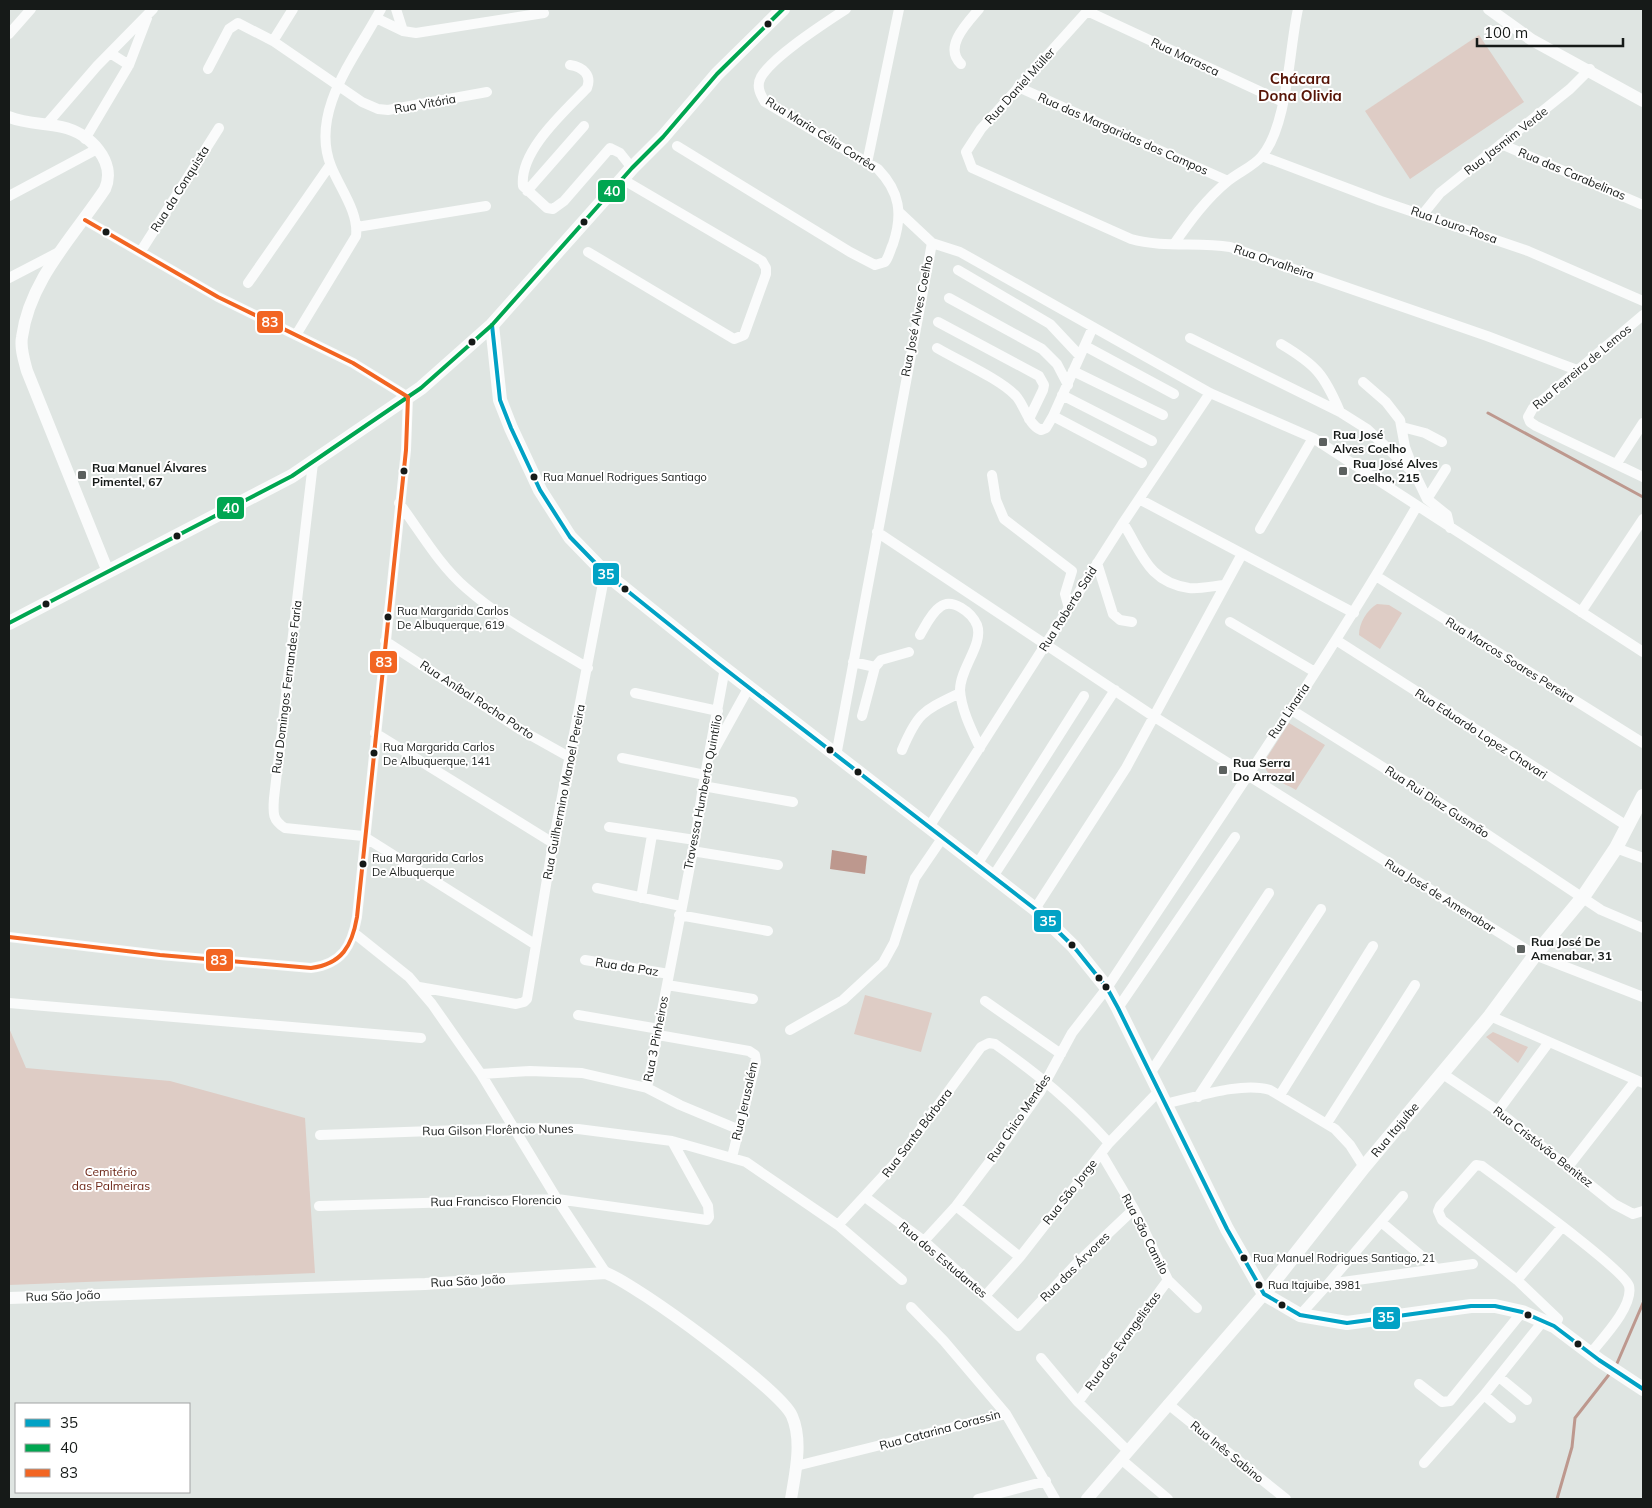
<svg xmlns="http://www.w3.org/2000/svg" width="1652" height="1508" font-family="Mulish,sans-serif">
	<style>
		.green { fill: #deccc5 }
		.water { fill: #bd988e }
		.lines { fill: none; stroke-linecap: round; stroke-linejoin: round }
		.stream { stroke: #bd988e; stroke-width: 3 }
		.minor { stroke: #fafbfb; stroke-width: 10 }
		.tertiary { stroke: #fafbfb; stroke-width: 12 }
		.secondary { stroke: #fafbfb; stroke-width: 14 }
		.bus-1-casing { stroke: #fff; stroke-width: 8 }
		.bus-2-casing { stroke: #fff; stroke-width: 8 }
		.bus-3-casing { stroke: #fff; stroke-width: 8 }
		.bus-1 { stroke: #01a2c5; stroke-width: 4 }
		.bus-2 { stroke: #00a651; stroke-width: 4 }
		.bus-3 { stroke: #f26522; stroke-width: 4 }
		.bus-dot { fill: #161a18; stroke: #fff; stroke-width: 2 }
		.poi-dot { fill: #5c615f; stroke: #fff; stroke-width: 2 }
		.labels { text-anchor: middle; stroke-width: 4; stroke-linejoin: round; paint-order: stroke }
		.bus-label { font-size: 11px; fill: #161a18; stroke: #fff; text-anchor: start }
		.street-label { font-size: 12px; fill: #161a18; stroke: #fff }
		.poi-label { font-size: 12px; font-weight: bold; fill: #161a18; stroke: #fff; text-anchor: start }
		.park-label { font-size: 12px; fill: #6d2718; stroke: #fff }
		.quarter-label { font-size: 15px; font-weight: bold; fill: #561406; stroke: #fff }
		.line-badge { stroke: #fff; stroke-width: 2 }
		.badge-label { font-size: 14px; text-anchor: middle; font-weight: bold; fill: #fff }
	</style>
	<rect width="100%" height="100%" fill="#dfe5e2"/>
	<!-- green -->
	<path class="green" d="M1479 35 1524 102 1410 179 1365 111Z
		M1377 604 1389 605 1402 613 1380 649 1359 635C1359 623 1367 610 1377 604Z
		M1289 723 1325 745 1296 790C1284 783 1264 777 1264 762Z
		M865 995 932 1013 921 1052 854 1034Z
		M9 1028 26 1068 170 1081 305 1118 315 1273 9 1285Z
		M1493 1032 1528 1047 1518 1063 1486 1037Z"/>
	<!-- water -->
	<path class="water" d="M832 850 867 856 865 874 830 869Z"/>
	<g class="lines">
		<!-- stream -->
		<path class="stream" d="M1488 413 1643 497
			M1615 1368 1643 1303
			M1557 1499 1572 1447 1575 1418 1611 1372"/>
		<!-- minor -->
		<path class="minor" d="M396 9 403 31
			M1089 9 981 129 966 152 972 168 1131 239C1163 248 1197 242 1230 247L1487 336 1577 370
			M1087 11 1283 102
			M376 18 403 31 416 33 544 13
			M9 34 31 9
			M273 41 293 9
			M110 53 129 65
			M961 64C943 47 967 23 979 9
			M570 65C583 67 592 75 587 88 565 111 519 151 523 186L547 208 553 209 564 201 610 148 620 153 632 168
			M208 69 229 29 238 23 273 41 362 102 378 109 388 110 487 92
			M1018 87 1228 181
			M46 125 97 66 153 9
			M85 139 129 65 147 18
			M1501 144 1643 205
			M677 146 850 252 875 265 885 262C889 257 890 250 893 244 903 214 900 192 878 169L765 102C760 94 756 86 761 77 773 56 825 23 846 9
			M1262 156 1381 201 1528 251 1643 301
			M867 163 899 9
			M527 191 584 126
			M9 196 97 149
			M900 213 932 243
			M1423 214 1440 193 1570 89 1590 69
			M357 227 486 206
			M1174 244C1190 221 1206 199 1228 181 1239 172 1254 166 1262 156 1288 125 1289 49 1298 9
			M141 251 219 128
			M588 252 734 339 744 335 766 274V268L762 261 622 179
			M958 270 1050 324 1080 356
			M9 278 59 252
			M248 283 330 165
			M949 298 1042 349 1057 364 1068 385
			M1643 315 1533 408 1528 417 1530 422 1536 426 1643 477
			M938 322 1039 376 1044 385 1043 390 1029 419
			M296 335 356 236C359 212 339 187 331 166 309 111 357 55 381 9
			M1190 338 1340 412 1367 429 1415 474 1427 499 1447 515 1450 528
			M1281 344C1316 365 1324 374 1340 412
			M1085 346 1174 394
			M937 348C959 361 1000 379 1016 396 1025 406 1028 425 1041 430L1046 428 1053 416 1093 327
			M1073 371 1163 415
			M1363 382 1386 402 1400 420 1405 447 1413 468
			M1062 395 1152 441
			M1053 416 1142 463
			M1402 427 1425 433 1442 442
			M313 463 274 798C273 813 272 820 285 828L363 836 536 945
			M1617 463 1643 423
			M992 475 996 500 1004 519 1072 571 1065 594 1069 608
			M1139 499 1354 613
			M1427 499 1446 469
			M399 503C420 531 439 565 466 588 502 620 547 643 588 668
			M1123 523C1142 553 1148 582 1189 588 1200 589 1213 586 1224 585
			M1260 529 1313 438
			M877 532 1153 716 1535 955 1643 997
			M1097 563 1113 614 1120 620 1132 622
			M1376 576 1643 743
			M1581 612 1643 519
			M1230 622 1315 672
			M920 635C925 627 931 613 940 607 952 597 972 613 977 625 984 644 960 668 960 690 961 709 972 731 980 748
			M1336 640 1627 826
			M385 641 521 730 571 758
			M853 662 875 667
			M635 693 718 711
			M1290 709 1440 803 1601 910 1643 928
			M862 716 875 667 881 660 909 652
			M375 733 553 843
			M902 750C918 712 923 711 960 693
			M713 752 749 687
			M836 756 932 243 960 252 1210 393 1313 438 1643 652
			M622 758 705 775
			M703 786 793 802
			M609 827 695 840
			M929 827 1123 523 1210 393
			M1616 848 1643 858
			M692 851 778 865
			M978 863 1084 696
			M994 875 1115 690
			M597 888 681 906
			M641 898 652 835
			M1035 909 1126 768 1242 554
			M679 915 768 931
			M354 933 409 977 432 1004 481 1074 557 1199 606 1273
			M9 937 160 955 311 968C342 964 352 946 357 917L406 450 408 397 353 363 218 297 85 220
			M585 960 669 974
			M667 985 753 999
			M419 987 516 1004 524 1002 527 999 553 843 605 573
			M985 1001 1061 1054
			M9 1003 421 1038
			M1118 1008 1235 837
			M578 1015 659 1029
			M1490 1016 1643 1083
			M790 1030 843 1000 883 963 894 943 915 878 943 837
			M658 1035 749 1051 755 1055 756 1062 732 1157
			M1151 1072 1269 893
			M481 1074 530 1071 582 1073 647 1088 695 840 703 786 725 668
			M1443 1074 1498 1111 1614 1204 1633 1214 1643 1211
			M647 1088 680 1105 740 1130
			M1280 1095 1373 946
			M1198 1097 1321 909
			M1164 1104C1193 1098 1242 1081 1270 1090L1335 1129 1350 1145 1364 1167
			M1498 1111 1549 1042
			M1327 1123 1415 985
			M320 1135 515 1128 578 1129 672 1141 746 1162 838 1225 902 1280
			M1101 1153 1134 1209 1168 1280 1197 1308
			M1568 1167 1636 1080
			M865 1197 924 1241 1018 1326 1077 1263 1134 1209
			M319 1206 557 1199 707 1220 709 1217 708 1206 672 1141
			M956 1206 1020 1257
			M1381 1222 1436 1268
			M838 1225 897 1161 981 1047 989 1043 995 1044C1039 1075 1072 1102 1109 1143
			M924 1241 956 1206 1006 1140 1040 1092 1072 1033 1107 988C1211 829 1321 672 1417 506
			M1517 1280 1562 1227
			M1328 1284 1403 1196
			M986 1295 1020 1257 1109 1143 1158 1092
			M911 1307 944 1341 1006 1414 1055 1499
			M1300 1315 1328 1284 1473 1264
			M1554 1326 1558 1319 1517 1280 1442 1220 1438 1211 1440 1206 1476 1165 1482 1166C1503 1182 1624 1269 1629 1286 1634 1306 1602 1339 1590 1354
			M1041 1358 1078 1402 1128 1451
			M1499 1377 1527 1400
			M1419 1384 1442 1402 1450 1401 1522 1312
			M1484 1395 1511 1418
			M1078 1402 1168 1280
			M1168 1404 1286 1499
			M1122 1460 1168 1499
			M1424 1463 1484 1395 1544 1320
			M796 1466 1006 1414
			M978 1499 1046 1481"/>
		<!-- tertiary -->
		<path class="tertiary" d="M1489 9 1532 40 1643 101
			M9 117C27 124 44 123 62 127 90 133 117 162 105 189 74 236 30 279 22 337 20 348 24 360 27 371L108 572
			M9 1298 425 1284 606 1273C636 1284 781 1390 792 1416 803 1441 795 1474 791 1499
			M1087 1499 1264 1294"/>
		<!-- secondary -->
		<path class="secondary" d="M492 325 500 400 511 428 540 490 570 537 605 573 716 662 1035 909 1074 947 1107 988 1118 1008 1227 1229 1264 1294 1300 1315 1347 1323 1471 1306H1495L1522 1312 1554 1326 1599 1360 1643 1389
			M9 623 292 476 421 388 492 325 632 168 663 137 717 74 783 9
			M1264 1294 1364 1167 1490 1016 1535 955 1583 897 1616 848 1643 796"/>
		<!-- bus-1 casing -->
		<g class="bus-1-casing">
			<path id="bus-1" d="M492 325 500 400 511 428 540 490 570 537 605 573 716 662 1035 909 1074 947 1107 988 1118 1008 1227 1229 1264 1294 1300 1315 1347 1323 1471 1306H1495L1522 1312 1554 1326 1599 1360 1643 1389"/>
		</g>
		<!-- bus-2 casing -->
		<g class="bus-2-casing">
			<path id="bus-2" d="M9 623 292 476 421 388 492 325 632 168 663 137 717 74 783 9"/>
		</g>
		<!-- bus-3 casing -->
		<g class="bus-3-casing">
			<path id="bus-3" d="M9 937 160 955 311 968C342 964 352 946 357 917L406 450 408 397 353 363 218 297 85 220"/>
		</g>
		<!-- bus-1 -->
		<use href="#bus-1" class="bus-1"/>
		<!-- bus-2 -->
		<use href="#bus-2" class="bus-2"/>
		<!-- bus-3 -->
		<use href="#bus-3" class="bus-3"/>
	</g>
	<!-- markers -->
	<g class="bus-dot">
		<circle cx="768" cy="24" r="4.5"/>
		<circle cx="584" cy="222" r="4.5"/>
		<circle cx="106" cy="232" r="4.5"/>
		<circle cx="472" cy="342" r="4.5"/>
		<circle cx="404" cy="471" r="4.5"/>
		<circle cx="534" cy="477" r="4.5"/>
		<circle cx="177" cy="536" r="4.5"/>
		<circle cx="625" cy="589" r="4.5"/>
		<circle cx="46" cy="604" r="4.5"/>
		<circle cx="388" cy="617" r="4.5"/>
		<circle cx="830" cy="750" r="4.5"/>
		<circle cx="374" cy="753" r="4.5"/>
		<circle cx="858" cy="772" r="4.5"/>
		<circle cx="363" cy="864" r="4.5"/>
		<circle cx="1072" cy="945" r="4.5"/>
		<circle cx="1099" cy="978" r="4.5"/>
		<circle cx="1106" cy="987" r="4.5"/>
		<circle cx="1244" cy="1258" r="4.5"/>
		<circle cx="1259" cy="1285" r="4.5"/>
		<circle cx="1282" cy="1305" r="4.5"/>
		<circle cx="1528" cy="1315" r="4.5"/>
		<circle cx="1578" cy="1344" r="4.5"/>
	</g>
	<g class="poi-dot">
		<rect x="1318" y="437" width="10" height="10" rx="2.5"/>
		<rect x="1338" y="466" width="10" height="10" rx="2.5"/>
		<rect x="77" y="470" width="10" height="10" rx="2.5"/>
		<rect x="1218" y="765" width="10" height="10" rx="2.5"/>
		<rect x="1516" y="944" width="10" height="10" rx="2.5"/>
	</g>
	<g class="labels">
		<!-- bus labels -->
		<g class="bus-label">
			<text x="543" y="481">Rua Manuel Rodrigues Santiago</text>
			<text x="397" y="615">Rua Margarida Carlos<tspan x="397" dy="14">De Albuquerque, 619</tspan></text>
			<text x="383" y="751">Rua Margarida Carlos<tspan x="383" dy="14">De Albuquerque, 141</tspan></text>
			<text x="372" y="862">Rua Margarida Carlos<tspan x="372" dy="14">De Albuquerque</tspan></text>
			<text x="1253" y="1262">Rua Manuel Rodrigues Santiago, 21</text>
			<text x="1268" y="1289">Rua Itajuibe, 3981</text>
		</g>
		<!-- street labels -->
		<g class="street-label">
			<text transform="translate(1185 57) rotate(25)" y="4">Rua Marasca</text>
			<text transform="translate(1020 86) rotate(-48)" y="4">Rua Daniel Müller</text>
			<text transform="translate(425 104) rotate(-10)" y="4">Rua Vitória</text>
			<text transform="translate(821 134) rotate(32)" y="4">Rua Maria Célia Corrêa</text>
			<text transform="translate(1123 134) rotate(24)" y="4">Rua das Margaridas dos Campos</text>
			<text transform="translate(1506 141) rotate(-38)" y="4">Rua Jasmim Verde</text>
			<text transform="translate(1572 174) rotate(23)" y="4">Rua das Carabelinas</text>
			<text transform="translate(180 189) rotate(-58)" y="4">Rua da Conquista</text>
			<text transform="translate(1454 225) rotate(19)" y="4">Rua Louro-Rosa</text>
			<text transform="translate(1274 262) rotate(19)" y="4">Rua Orvalheira</text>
			<text transform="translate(917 316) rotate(-79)" y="4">Rua José Alves Coelho</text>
			<text transform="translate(1582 367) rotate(-40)" y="4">Rua Ferreira de Lemos</text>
			<text transform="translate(1068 609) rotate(-58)" y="4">Rua Roberto Said</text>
			<text transform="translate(1510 660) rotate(32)" y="4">Rua Marcos Soares Pereira</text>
			<text transform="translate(287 687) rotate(-83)" y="4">Rua Domingos Fernandes Faria</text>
			<text transform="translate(477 700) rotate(33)" y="4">Rua Aníbal Rocha Porto</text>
			<text transform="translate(1289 711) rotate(-56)" y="4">Rua Linaria</text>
			<text transform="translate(1481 734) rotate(33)" y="4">Rua Eduardo Lopez Chavari</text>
			<text transform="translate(564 792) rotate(-79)" y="4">Rua Guilhermino Manoel Pereira</text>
			<text transform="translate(703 792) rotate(-79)" y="4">Travessa Humberto Quintilio</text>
			<text transform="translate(1437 802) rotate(33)" y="4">Rua Rui Diaz Gusmão</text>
			<text transform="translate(1440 896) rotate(32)" y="4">Rua José de Amenabar</text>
			<text transform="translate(627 967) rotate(9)" y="4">Rua da Paz</text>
			<text transform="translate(656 1039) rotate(-79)" y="4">Rua 3 Pinheiros</text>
			<text transform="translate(745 1101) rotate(-77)" y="4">Rua Jerusalém</text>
			<text transform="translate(1019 1118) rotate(-56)" y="4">Rua Chico Mendes</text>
			<text transform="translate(498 1130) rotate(-1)" y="4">Rua Gilson Florêncio Nunes</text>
			<text transform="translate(1395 1130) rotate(-50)" y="4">Rua Itajuíbe</text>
			<text transform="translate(917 1133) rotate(-53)" y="4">Rua Santa Bárbara</text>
			<text transform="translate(1543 1147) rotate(38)" y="4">Rua Cristóvão Benitez</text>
			<text transform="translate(1070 1192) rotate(-52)" y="4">Rua São Jorge</text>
			<text transform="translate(496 1201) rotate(-1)" y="4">Rua Francisco Florencio</text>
			<text transform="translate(1145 1234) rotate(63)" y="4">Rua São Camilo</text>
			<text transform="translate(943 1260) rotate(40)" y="4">Rua dos Estudantes</text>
			<text transform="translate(1075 1267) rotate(-45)" y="4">Rua das Árvores</text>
			<text transform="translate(468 1281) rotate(-3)" y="4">Rua São João</text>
			<text transform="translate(63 1296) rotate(-2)" y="4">Rua São João</text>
			<text transform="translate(1123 1341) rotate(-54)" y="4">Rua dos Evangelistas</text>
			<text transform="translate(940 1430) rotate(-15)" y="4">Rua Catarina Corassin</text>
			<text transform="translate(1227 1452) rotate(39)" y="4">Rua Inês Sabino</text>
		</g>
		<!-- poi labels -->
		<g class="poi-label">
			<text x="1333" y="439">Rua José<tspan x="1333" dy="14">Alves Coelho</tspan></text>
			<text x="1353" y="468">Rua José Alves<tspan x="1353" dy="14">Coelho, 215</tspan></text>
			<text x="92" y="472">Rua Manuel Álvares<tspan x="92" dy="14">Pimentel, 67</tspan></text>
			<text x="1233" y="767">Rua Serra<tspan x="1233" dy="14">Do Arrozal</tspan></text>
			<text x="1531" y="946">Rua José De<tspan x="1531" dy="14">Amenabar, 31</tspan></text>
		</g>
		<!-- park labels -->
		<g class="park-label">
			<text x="111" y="1176">Cemitério<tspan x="111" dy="14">das Palmeiras</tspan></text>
		</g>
		<!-- quarter labels -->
		<g class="quarter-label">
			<text x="1300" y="84">Chácara<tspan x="1300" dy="17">Dona Olivia</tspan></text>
		</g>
	</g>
	<g class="line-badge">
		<rect x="597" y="179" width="29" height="24" rx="5" fill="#00a651"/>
		<rect x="256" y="310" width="28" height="24" rx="5" fill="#f26522"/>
		<rect x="216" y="496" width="29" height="24" rx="5" fill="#00a651"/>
		<rect x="592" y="562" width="28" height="24" rx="5" fill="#01a2c5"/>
		<rect x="369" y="650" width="29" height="24" rx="5" fill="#f26522"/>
		<rect x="1033" y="909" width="29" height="24" rx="5" fill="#01a2c5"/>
		<rect x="205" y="948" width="29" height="24" rx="5" fill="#f26522"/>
		<rect x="1372" y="1306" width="29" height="24" rx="5" fill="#01a2c5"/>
	</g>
	<g class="badge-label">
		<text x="612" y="196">40</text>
		<text x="270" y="327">83</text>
		<text x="231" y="513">40</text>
		<text x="606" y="579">35</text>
		<text x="384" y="667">83</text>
		<text x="1048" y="926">35</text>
		<text x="219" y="965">83</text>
		<text x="1386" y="1322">35</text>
	</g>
	<!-- border -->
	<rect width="1652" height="1508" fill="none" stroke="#161a18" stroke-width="20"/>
	<!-- legend -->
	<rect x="15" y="1403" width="175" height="90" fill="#ffffff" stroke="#a2a3a3"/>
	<rect x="25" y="1419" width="25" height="8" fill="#01a2c5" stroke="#a2a3a3"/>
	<text x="60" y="1428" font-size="15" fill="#161a18">35</text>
	<rect x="25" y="1444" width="25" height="8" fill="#00a651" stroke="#a2a3a3"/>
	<text x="60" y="1453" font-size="15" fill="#161a18">40</text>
	<rect x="25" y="1469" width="25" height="8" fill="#f26522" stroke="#a2a3a3"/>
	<text x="60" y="1478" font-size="15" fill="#161a18">83</text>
	<!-- scale -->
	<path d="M1477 38v8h146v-8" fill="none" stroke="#161a18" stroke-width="2.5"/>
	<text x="1484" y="38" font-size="15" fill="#161a18" stroke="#ffffff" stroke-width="4" paint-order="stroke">100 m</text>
</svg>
